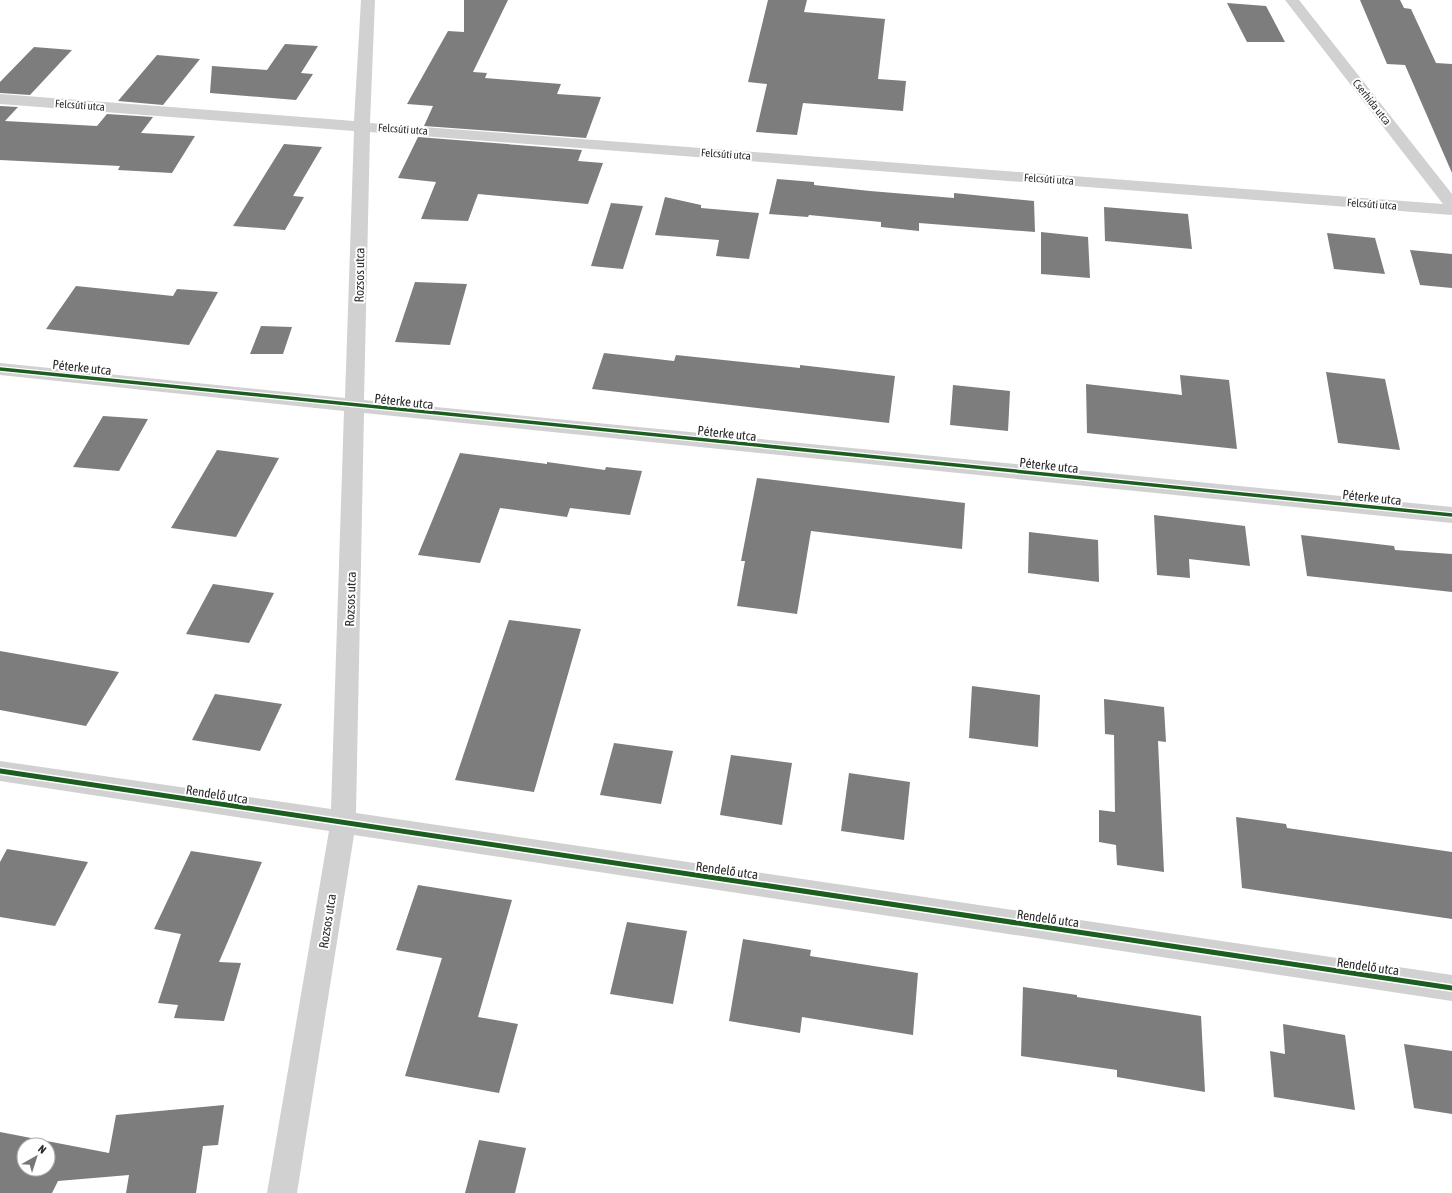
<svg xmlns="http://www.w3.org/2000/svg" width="1452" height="1193" font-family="'Asap Condensed',sans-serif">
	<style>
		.building { fill: #7d7d7d; fill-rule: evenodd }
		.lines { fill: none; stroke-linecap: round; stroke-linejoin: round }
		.minor { fill: #d1d1d1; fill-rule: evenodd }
		.cycleway-far1-casing { stroke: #fff; stroke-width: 6 }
		.cycleway-casing { stroke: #fff; stroke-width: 8 }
		.cycleway-far1 { stroke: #1b5e20; stroke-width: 3.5 }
		.cycleway { stroke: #1b5e20; stroke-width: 5 }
		.labels { text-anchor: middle; stroke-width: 4; stroke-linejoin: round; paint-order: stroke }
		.far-street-label { font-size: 11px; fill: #2c2c2c; stroke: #fff }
		.street-label { font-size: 13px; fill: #2c2c2c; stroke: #fff }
	</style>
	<rect width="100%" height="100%" fill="#fff"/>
	<!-- building -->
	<path class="building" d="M464 0H508L473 72 487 73 485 78 561 84 557 94 601 97 586 138 424 126 433 106 407 104 448 31 464 32Z
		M768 0H807L804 12 885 19 878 79 906 81 903 111 803 103 797 135 756 132 767 84 748 82Z
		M1360 0H1400L1404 8 1411 9 1436 63 1452 64V173L1405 65 1387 64Z
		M1227 3 1266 6 1285 42H1247Z
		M285 44 318 46 301 73 313 74 296 100 210 93 212 66 267 70Z
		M34 47 72 50 30 95 0 93V82Z
		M157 55 200 59 163 105 118 101Z
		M0 106 18 107 5 121 97 126 107 114 153 117 141 133 195 136 172 173 118 170 120 166 0 160Z
		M418 137 582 150 578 161 603 163 588 204 478 194 468 221 421 219 436 182 398 178Z
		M284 144 322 147 293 196 304 197 285 230 233 226Z
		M777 179 814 182V185L870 191 954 198V193L1034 201 1035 232 919 223V231L881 227V222L809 215 808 217 769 214Z
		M665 197 701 205V208L759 213 749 259 716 256 719 240 655 235Z
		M611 203 643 206 623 269 591 266Z
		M1104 207 1188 214 1192 249 1105 241Z
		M1041 232 1088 237 1090 278 1041 274Z
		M1327 233 1375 238 1385 274 1334 269Z
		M1410 250 1452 254V288L1420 285Z
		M415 282 467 284 450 345 395 342Z
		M76 286 173 296 177 289 218 292 189 345 46 329Z
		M261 326 292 327 283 354H250Z
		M604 353 674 361 676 355 800 368V365L895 376 889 423 592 389Z
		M1326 372 1385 379 1400 450 1338 443Z
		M1180 375 1229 380 1237 449 1087 433 1086 384 1182 395Z
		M953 385 1010 391 1008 431 950 425Z
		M103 416 148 419 119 471 73 467Z
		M217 450 279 458 236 537 171 528Z
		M460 453 547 464V462L605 470 606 467 642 471 630 515 570 508 567 517 500 508 480 563 418 555Z
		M757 478 965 503 962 549 811 531 797 614 737 606 745 561H741Z
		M1154 515 1245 526 1250 566 1189 559 1190 578 1157 575Z
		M1029 532 1098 540 1099 582 1028 573Z
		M1301 535 1394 546 1395 550 1452 554V592L1307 576Z
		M213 584 274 593 249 643 186 634Z
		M509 620 581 629 534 792 455 780Z
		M0 651 119 672 86 726 0 710Z
		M972 686 1040 695 1038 747 969 738Z
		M215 694 282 704 260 751 192 740Z
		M1104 699 1164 707 1166 742 1158 741 1164 872 1117 865 1116 845 1099 842V810L1115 812 1114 735 1105 734Z
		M614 743 673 751 661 804 600 795Z
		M731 755 792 763 782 825 720 815Z
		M849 773 910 782 904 840 841 831Z
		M1236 817 1286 824 1287 828 1452 852V919L1242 888Z
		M7 849 88 862 55 926 0 917V862Z
		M191 851 262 862 219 962 241 963 224 1021 174 1018 178 1005 158 1003 181 934 154 929Z
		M418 885 512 900 478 1017 518 1024 499 1093 405 1076 442 958 396 950Z
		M627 922 687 931 673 1004 610 994Z
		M743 939 811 950 810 956 918 973 913 1035 802 1017 800 1033 729 1021Z
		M1023 987 1077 995V997L1201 1016 1205 1092 1117 1077V1070L1021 1056Z
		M1283 1024 1345 1035 1355 1110 1274 1097 1270 1051 1285 1054Z
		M1404 1044 1452 1051V1114L1414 1108Z
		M224 1105 218 1145 203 1146 196 1193H126L129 1175 58 1181 52 1193H0V1132L109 1153 116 1115ZM24 1145H48V1169H24Z
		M479 1140 526 1148 515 1193H465Z"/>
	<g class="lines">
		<!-- minor -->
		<path class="minor" d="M361 0H375L370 123 1443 204 1285 0H1299L1452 194V215L370 132 364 400 1452 507V523L364 413 356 813 1452 975V1001L354 835 297 1193H267L329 831 0 781V761L331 809 344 411 0 375V363L345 398 354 131 0 104V94L354 121Z"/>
		<!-- cycleway-far1 casing -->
		<g class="cycleway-far1-casing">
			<path id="cycleway-far1" d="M0 369 1452 515"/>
		</g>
		<!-- cycleway casing -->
		<g class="cycleway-casing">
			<path id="cycleway" d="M0 771 1452 988"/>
		</g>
		<!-- cycleway-far1 -->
		<use href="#cycleway-far1" class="cycleway-far1"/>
		<!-- cycleway -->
		<use href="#cycleway" class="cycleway"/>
	</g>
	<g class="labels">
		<!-- far-street labels -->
		<g class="far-street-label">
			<text transform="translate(1372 102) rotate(52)" y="4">Cserhida utca</text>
			<text transform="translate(80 105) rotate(4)" y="4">Felcsúti utca</text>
			<text transform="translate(403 129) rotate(4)" y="4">Felcsúti utca</text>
			<text transform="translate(726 154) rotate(4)" y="4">Felcsúti utca</text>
			<text transform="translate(1049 179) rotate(4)" y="4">Felcsúti utca</text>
			<text transform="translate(1372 204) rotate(4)" y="4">Felcsúti utca</text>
		</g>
		<!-- street labels -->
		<g class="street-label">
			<text transform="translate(359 275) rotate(-89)" y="5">Rozsos utca</text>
			<text transform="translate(82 367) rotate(6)" y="5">Péterke utca</text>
			<text transform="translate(404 401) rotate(6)" y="5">Péterke utca</text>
			<text transform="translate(727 433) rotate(6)" y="5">Péterke utca</text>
			<text transform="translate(1049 465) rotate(6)" y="5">Péterke utca</text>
			<text transform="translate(1372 497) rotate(6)" y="5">Péterke utca</text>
			<text transform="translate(350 599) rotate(-88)" y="5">Rozsos utca</text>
			<text transform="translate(217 794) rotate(9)" y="5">Rendelő utca</text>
			<text transform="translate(727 870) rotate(8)" y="5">Rendelő utca</text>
			<text transform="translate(1048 918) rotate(8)" y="5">Rendelő utca</text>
			<text transform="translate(327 921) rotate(-81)" y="5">Rozsos utca</text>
			<text transform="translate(1368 966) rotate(8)" y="5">Rendelő utca</text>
		</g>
	</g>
	<!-- north arrow -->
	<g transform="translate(36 1157) rotate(39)"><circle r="19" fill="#ffffff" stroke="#ababab"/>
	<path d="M0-3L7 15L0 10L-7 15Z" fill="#767676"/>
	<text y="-6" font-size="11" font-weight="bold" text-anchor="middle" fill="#2c2c2c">N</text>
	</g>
</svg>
